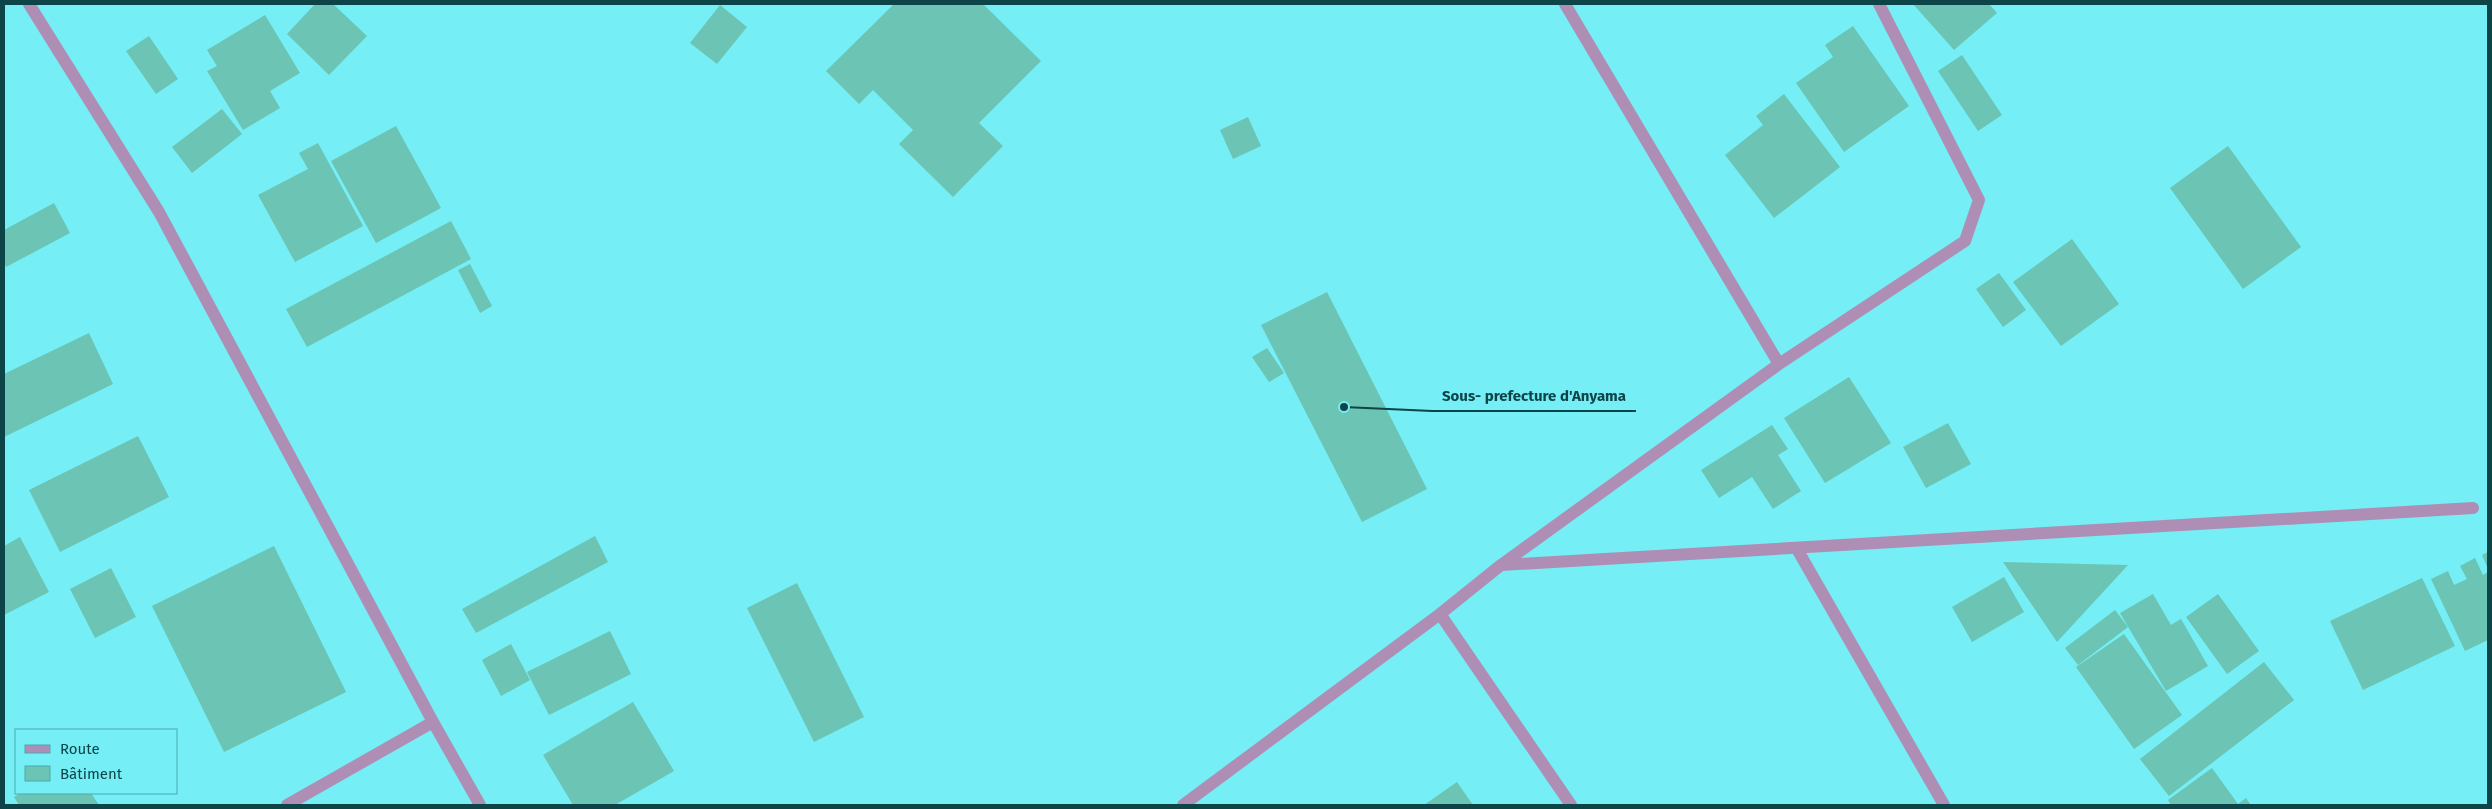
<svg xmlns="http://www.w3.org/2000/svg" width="2492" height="809" font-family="'Fira Sans',sans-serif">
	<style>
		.building { fill: #6bc4b4 }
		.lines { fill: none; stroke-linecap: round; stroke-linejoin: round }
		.street { stroke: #af8eb5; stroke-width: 12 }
		.leader { fill: none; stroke: #0d4447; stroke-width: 2 }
		.callout-dot { fill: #0d4447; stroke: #75eef5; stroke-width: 2 }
		.callout-label { font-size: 15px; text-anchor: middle; font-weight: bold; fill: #0d4447; stroke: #75eef5; stroke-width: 4.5; stroke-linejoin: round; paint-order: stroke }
	</style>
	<rect width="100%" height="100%" fill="#75eef5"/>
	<!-- building -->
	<path class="building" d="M315 4H333L367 36 329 75 287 34Z
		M894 4H983L1041 61 979 123 1003 146 953 197 899 144 913 130 873 90 859 104 826 71Z
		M1913 4H1989L1997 13 1954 50Z
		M720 5 747 27 717 64 690 43Z
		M265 15 300 73 270 91 280 108 243 130 207 71 217 66 207 50Z
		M1853 26 1909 106 1844 152 1796 83 1833 57 1825 45Z
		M149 36 178 79 156 94 126 51Z
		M1962 55 2002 115 1978 131 1938 71Z
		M1784 94 1840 167 1774 218 1725 155 1763 125 1756 116Z
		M222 109 242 134 192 173 172 147Z
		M1248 117 1261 146 1233 159 1220 130Z
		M396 126 441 208 376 243 331 161Z
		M318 143 363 226 295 262 258 195 308 169 299 153Z
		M2228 146 2301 247 2243 289 2170 188Z
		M54 203 70 233 6 267 4 262V230Z
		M451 221 471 259 307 347 286 309Z
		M2072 239 2119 304 2061 346 2013 282Z
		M470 264 492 306 480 313 458 270Z
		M1999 273 2026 310 2003 327 1976 289Z
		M1327 292 1427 489 1362 522 1261 325Z
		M89 333 113 384 4 437V374Z
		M1267 348 1284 373 1269 382 1252 357Z
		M1849 377 1891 443 1825 483 1784 418Z
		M1948 423 1971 464 1926 488 1903 447Z
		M1772 425 1788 449 1778 455 1801 491 1773 509 1752 477 1719 498 1701 470Z
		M138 436 169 497 60 552 29 490Z
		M595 536 608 562 476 633 462 609Z
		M20 537 49 592 4 615V546Z
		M274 546 346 692 224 752 152 606Z
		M2488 552V569L2482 555Z
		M2475 558 2483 575 2488 572V640L2465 651 2431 579 2448 571 2454 585 2467 579 2460 566Z
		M2003 562 2128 565 2057 642Z
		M111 568 136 617 95 638 70 589Z
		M2004 577 2024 612 1972 642 1952 607Z
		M2422 578 2455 646 2363 690 2330 621Z
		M797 583 864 717 814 742 747 608Z
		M2153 594 2171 625 2181 619 2208 666 2166 691 2120 613Z
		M2218 594 2259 651 2227 674 2186 617Z
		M2115 610 2128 627 2078 665 2065 648Z
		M610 631 631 674 549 715 527 672Z
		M2124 634 2182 715 2134 749 2076 667Z
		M511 644 530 680 501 696 482 660Z
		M2264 662 2294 700 2169 796 2140 759Z
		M633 702 674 771 615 805H573L543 755Z
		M2212 768 2238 804 2246 798 2251 805H2171L2168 800Z
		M1457 782 1473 805H1424Z
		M21 793H91L99 805H19L14 797Z"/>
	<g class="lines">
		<!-- street -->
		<path class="street" d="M29 4 159 212 433 722 480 805
			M1565 4 1779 364
			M1797 549 1944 805
			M1501 565 1779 364 1965 241 1979 200 1879 4
			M1440 614 1571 805
			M287 805 433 722
			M1183 805 1440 614 1501 565 2473 508"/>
	</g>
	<!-- callouts -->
	<path class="leader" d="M1344 407L1432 411H1636"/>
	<circle class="callout-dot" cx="1344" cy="407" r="5"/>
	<g class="callout-label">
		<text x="1534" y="401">Sous- prefecture d'Anyama</text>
	</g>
	<!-- border -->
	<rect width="2492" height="809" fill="none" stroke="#0d4447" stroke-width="10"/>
	<!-- legend -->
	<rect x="15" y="729" width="162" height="65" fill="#75eef5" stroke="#4baaaf"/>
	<rect x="25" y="745" width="25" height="8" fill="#af8eb5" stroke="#4baaaf"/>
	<text x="60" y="754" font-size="15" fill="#0d4447">Route</text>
	<rect x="25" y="766" width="25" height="15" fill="#6bc4b4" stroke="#4baaaf"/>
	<text x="60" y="779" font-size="15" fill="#0d4447">Bâtiment</text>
</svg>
